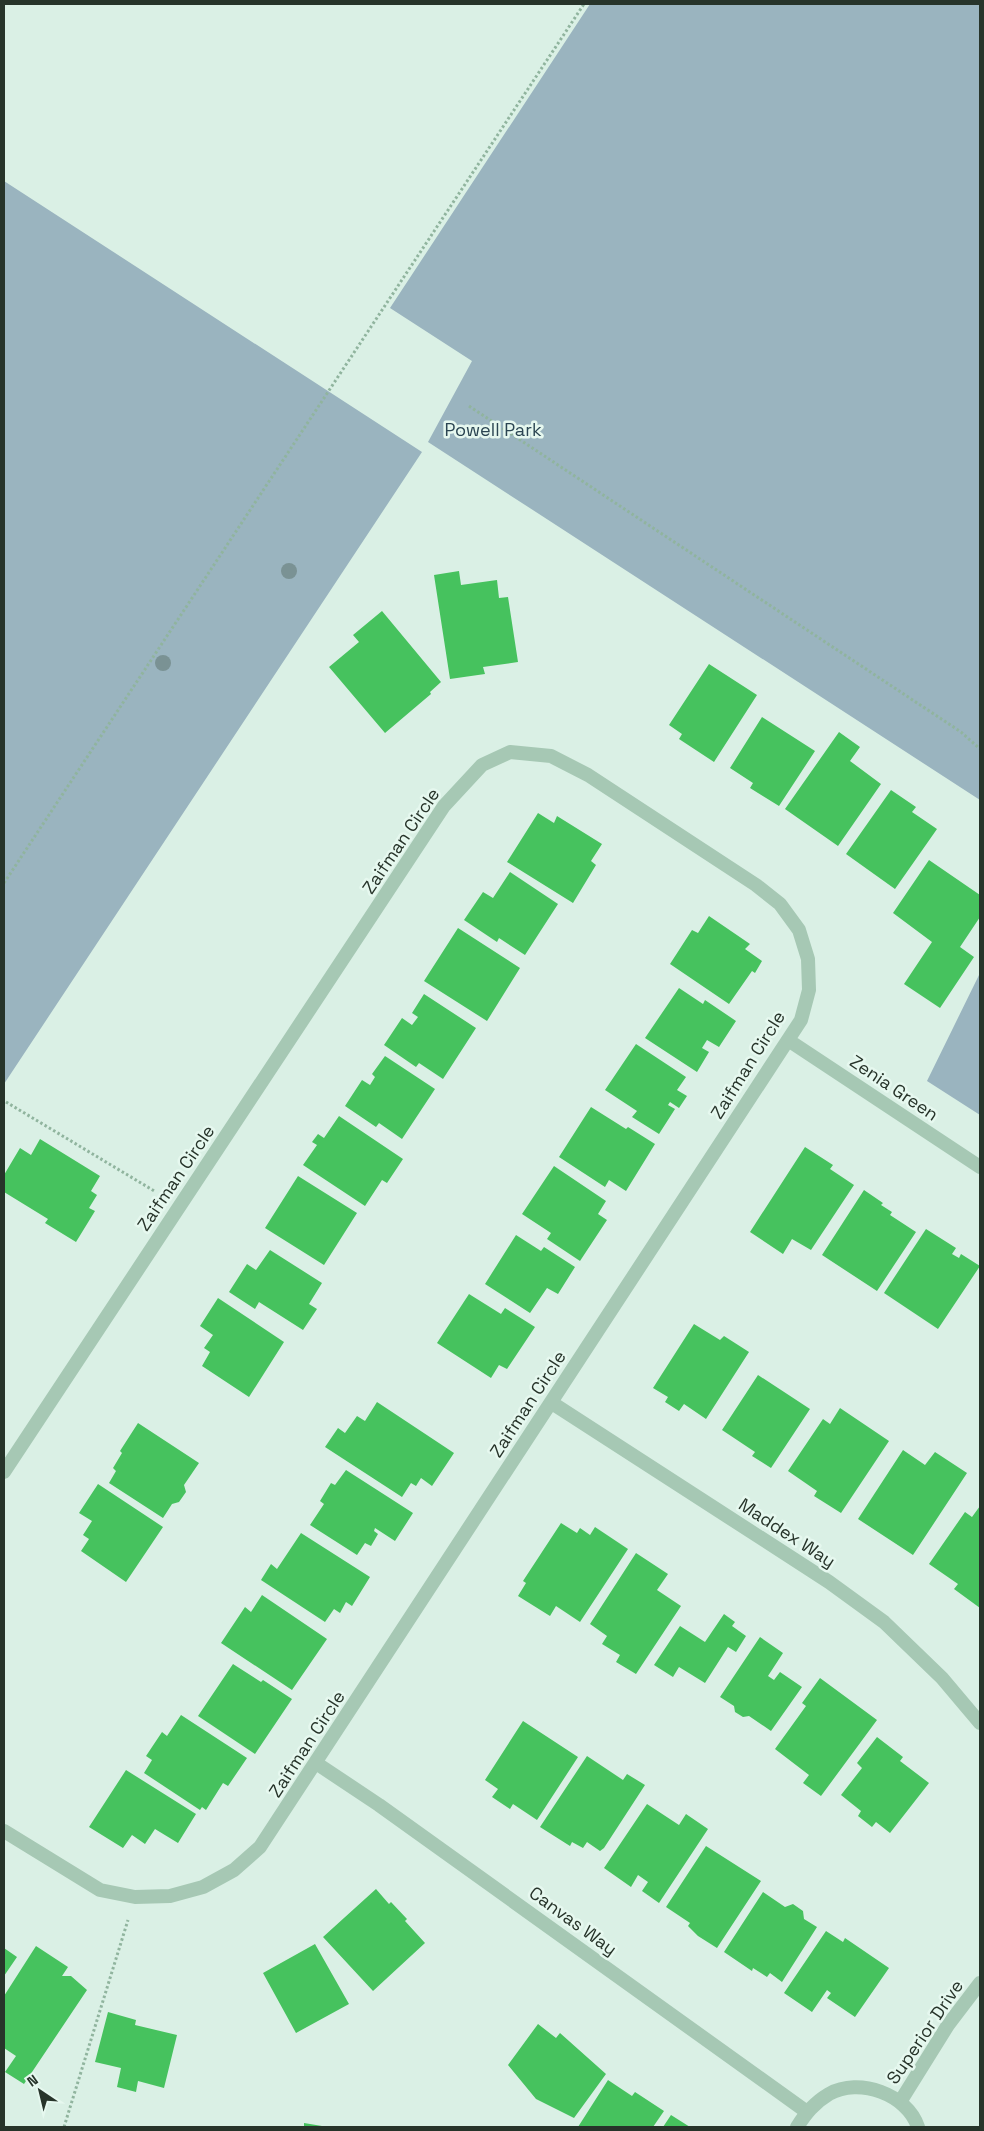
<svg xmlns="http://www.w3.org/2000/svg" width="984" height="2131" font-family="'Space Grotesk',sans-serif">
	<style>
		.green { fill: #9ab4bf }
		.building { fill: #46c25e }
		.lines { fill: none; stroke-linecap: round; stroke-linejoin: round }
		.path { stroke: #90b49e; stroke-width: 3; stroke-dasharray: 2.5 2.5; stroke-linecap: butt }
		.minor { stroke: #a6c8b4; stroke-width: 14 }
		.tertiary { stroke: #a6c8b4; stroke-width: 14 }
		.tree { fill: #7a9294 }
		.labels { text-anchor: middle; stroke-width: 5; stroke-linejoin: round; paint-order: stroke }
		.park-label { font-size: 18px; fill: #2b4552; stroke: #e6f8ef }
		.street-label { font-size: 18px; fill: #27342a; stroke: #e6f8ef }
	</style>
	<rect width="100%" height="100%" fill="#daf0e5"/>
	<!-- green -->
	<path class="green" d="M590 4H980V800L428 442 472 361 390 308Z
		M4 181 422 452 4 1084Z
		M980 973V1115L927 1081Z"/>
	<!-- building -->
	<path class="building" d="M459 571 461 585 497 580 499 598 508 597 518 662 483 667 485 674 450 679 434 575Z
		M382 611 441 682 430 692 431 694 385 733 329 667 359 642 353 635Z
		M709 664 757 695 714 762 679 739 682 734 669 725Z
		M762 717 815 751 779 806 750 788 753 783 730 768Z
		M839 732 860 747 850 761 881 784 838 846 785 809Z
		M891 790 916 807 912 812 937 829 895 889 846 854Z
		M538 813 554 823 557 816 602 844 591 861 596 865 573 903 507 862Z
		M929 860 980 895V917L960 947 974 957 940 1008 904 984 932 942 893 913Z
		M510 872 558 904 525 955 499 938 497 942 464 920 483 892 493 898Z
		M709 916 750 944 745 949 762 961 755 973 752 971 729 1004 670 964 692 930 698 933Z
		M458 928 520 968 487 1021 424 981Z
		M679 988 703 1004 705 1000 736 1021 719 1047 707 1040 702 1048 709 1052 697 1072 645 1038Z
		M424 994 476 1028 443 1079 419 1063 416 1067 384 1045 402 1018 412 1025 418 1017 412 1013Z
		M636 1044 686 1077 677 1090 687 1096 679 1108 670 1102 668 1105 675 1109 659 1134 632 1117 637 1111 605 1090Z
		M385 1056 435 1089 402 1139 379 1123 376 1127 345 1106 362 1080 370 1085 375 1077 372 1074Z
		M591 1107 626 1129 628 1127 655 1144 626 1191 609 1180 605 1187 559 1157Z
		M339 1116 403 1159 387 1183 382 1180 365 1206 303 1165 317 1145 312 1142 318 1134 324 1138Z
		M40 1139 100 1176 91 1191 97 1195 89 1208 95 1211 76 1242 45 1223 48 1219 4 1192V1175L20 1148 31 1155Z
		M805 1147 833 1165 830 1169 854 1185 811 1250 792 1239 783 1254 750 1232Z
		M554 1166 606 1201 598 1214 607 1220 580 1261 547 1239 551 1233 522 1214Z
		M298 1176 357 1213 324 1265 265 1228Z
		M864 1190 883 1203 881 1205 892 1212 890 1215 916 1232 877 1291 822 1255Z
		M926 1229 956 1248 952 1254 959 1258 961 1254 980 1266 938 1329 884 1293Z
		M516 1235 541 1251 544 1247 575 1267 558 1294 547 1288 530 1313 485 1284Z
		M270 1250 322 1283 309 1304 317 1309 303 1330 259 1302 255 1309 229 1292 247 1264 256 1270Z
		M469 1294 501 1314 505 1308 535 1327 507 1369 499 1365 491 1378 437 1343Z
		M218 1298 284 1342 249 1397 202 1366 210 1352 204 1348 213 1335 200 1326Z
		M694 1324 720 1340 724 1336 749 1352 706 1419 684 1404 679 1411 665 1402 668 1397 653 1388Z
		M758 1375 810 1409 771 1468 752 1456 755 1452 722 1430Z
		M377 1402 454 1453 432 1486 421 1478 416 1486 411 1483 402 1497 325 1447 338 1428 345 1433 357 1416 365 1421Z
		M840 1408 889 1441 841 1513 814 1496 817 1491 788 1471 823 1419 830 1424Z
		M138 1423 199 1463 184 1485 186 1492 179 1502 172 1504 163 1518 109 1483 116 1471 113 1468 122 1453 120 1451Z
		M903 1450 925 1465 935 1452 967 1473 913 1555 858 1519Z
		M346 1470 413 1513 395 1541 375 1528 374 1531 378 1534 371 1546 365 1543 357 1555 310 1525 324 1504 320 1501 331 1483 335 1485Z
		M98 1484 163 1527 126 1582 81 1551 89 1539 83 1535 92 1521 79 1513Z
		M980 1506V1608L954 1589 958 1584 929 1564 965 1512 972 1517Z
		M561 1523 577 1533 580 1528 590 1535 595 1527 628 1549 580 1622 556 1606 550 1616 518 1596 526 1583 523 1581Z
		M301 1533 370 1577 352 1606 346 1602 340 1613 334 1609 325 1622 261 1580 271 1564 277 1569Z
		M636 1553 668 1574 657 1590 681 1606 636 1674 616 1662 620 1655 602 1644 607 1636 590 1624Z
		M262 1595 327 1639 292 1690 221 1643 245 1607 251 1612Z
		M724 1614 735 1622 732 1626 746 1636 736 1652 728 1647 705 1683 679 1667 673 1677 654 1665 680 1626 705 1642Z
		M760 1637 783 1653 768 1676 774 1680 780 1672 802 1687 771 1731 749 1716 743 1717 735 1712 734 1706 720 1697Z
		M233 1664 261 1682 263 1680 292 1699 255 1754 198 1716Z
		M820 1678 877 1720 821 1796 803 1783 809 1775 775 1749 806 1706 802 1703Z
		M181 1715 247 1758 228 1786 223 1783 206 1810 202 1807 200 1810 144 1773 152 1760 146 1756 162 1732 167 1736Z
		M523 1721 578 1757 537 1820 513 1804 510 1809 492 1797 498 1789 485 1780Z
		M877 1737 903 1757 900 1761 929 1783 890 1833 876 1822 872 1827 858 1816 861 1811 841 1795 862 1768 857 1763Z
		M587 1756 623 1780 627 1774 645 1785 604 1848 600 1851 587 1842 583 1848 572 1842 570 1846 540 1827Z
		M126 1770 196 1814 178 1843 155 1829 145 1844 132 1835 123 1848 89 1827Z
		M647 1804 679 1825 686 1814 708 1829 659 1903 642 1891 648 1882 638 1875 631 1887 604 1868Z
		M706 1846 761 1881 717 1948 698 1936 688 1926 690 1923 666 1907Z
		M376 1889 389 1904 391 1902 407 1919 405 1921 425 1943 373 1991 323 1937Z
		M763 1892 785 1907 793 1904 803 1911 804 1919 817 1927 782 1982 770 1973 767 1977 753 1968 752 1971 724 1952Z
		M826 1931 843 1942 845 1938 889 1968 855 2017 827 1998 831 1993 827 1990 812 2012 784 1993Z
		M315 1944 349 2004 296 2033 263 1973Z
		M36 1946 68 1967 62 1976H71L87 1990 24 2084 5 2072 16 2056 4 2048V1996Z
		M4 1948 17 1957 4 1976Z
		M108 2012 136 2020 135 2025 177 2035 164 2088 138 2081 136 2092 117 2087 121 2068 95 2062Z
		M538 2024 556 2038 560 2033 606 2074 574 2118 536 2099 508 2065Z
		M608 2080 632 2096 635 2092 664 2111 653 2127H578Z
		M671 2115 690 2127H663Z
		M304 2123 322 2126V2127H304Z"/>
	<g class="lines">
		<!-- path -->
		<path class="path" d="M469 406 961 732 980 749
			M4 883 584 4
			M6 1102 156 1192
			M64 2127 128 1920"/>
		<!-- minor -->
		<path class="minor" d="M788 1040 980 1167
			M552 1403 829 1582 884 1622 942 1678 980 1723
			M4 1472 444 806 482 765 510 752 551 756 588 775 756 885 780 904 799 930 808 959 809 990 801 1020 260 1847 234 1870 203 1887 170 1896 135 1897 100 1890 4 1831
			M316 1763 379 1805 807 2112"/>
		<!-- tertiary -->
		<path class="tertiary" d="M900 2102 948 2025 980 1983
			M797 2127C806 2113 814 2103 829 2094 859 2077 907 2094 918 2127"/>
	</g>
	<!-- trees -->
	<g class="tree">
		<circle cx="289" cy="571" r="8"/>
		<circle cx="163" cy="663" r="8"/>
	</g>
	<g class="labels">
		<!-- park labels -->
		<g class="park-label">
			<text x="493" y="436">Powell Park</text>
		</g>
		<!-- street labels -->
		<g class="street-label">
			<text transform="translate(401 841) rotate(-56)" y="6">Zaifman Circle</text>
			<text transform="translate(748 1065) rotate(-58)" y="6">Zaifman Circle</text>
			<text transform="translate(894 1088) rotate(34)" y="6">Zenia Green</text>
			<text transform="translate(176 1178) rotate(-56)" y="6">Zaifman Circle</text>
			<text transform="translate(528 1404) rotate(-57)" y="6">Zaifman Circle</text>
			<text transform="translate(787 1533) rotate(33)" y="6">Maddex Way</text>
			<text transform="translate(307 1744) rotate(-57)" y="6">Zaifman Circle</text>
			<text transform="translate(573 1921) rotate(36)" y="6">Canvas Way</text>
			<text transform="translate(925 2032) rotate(-56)" y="6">Superior Drive</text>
		</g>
	</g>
	<!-- border -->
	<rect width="984" height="2131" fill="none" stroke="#27342a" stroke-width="10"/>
	<!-- north arrow -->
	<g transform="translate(40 2091) rotate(325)" stroke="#e6f8ef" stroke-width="4" paint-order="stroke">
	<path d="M0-4L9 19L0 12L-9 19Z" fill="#27342a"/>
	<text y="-8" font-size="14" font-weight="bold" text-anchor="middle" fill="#27342a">N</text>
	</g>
</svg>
